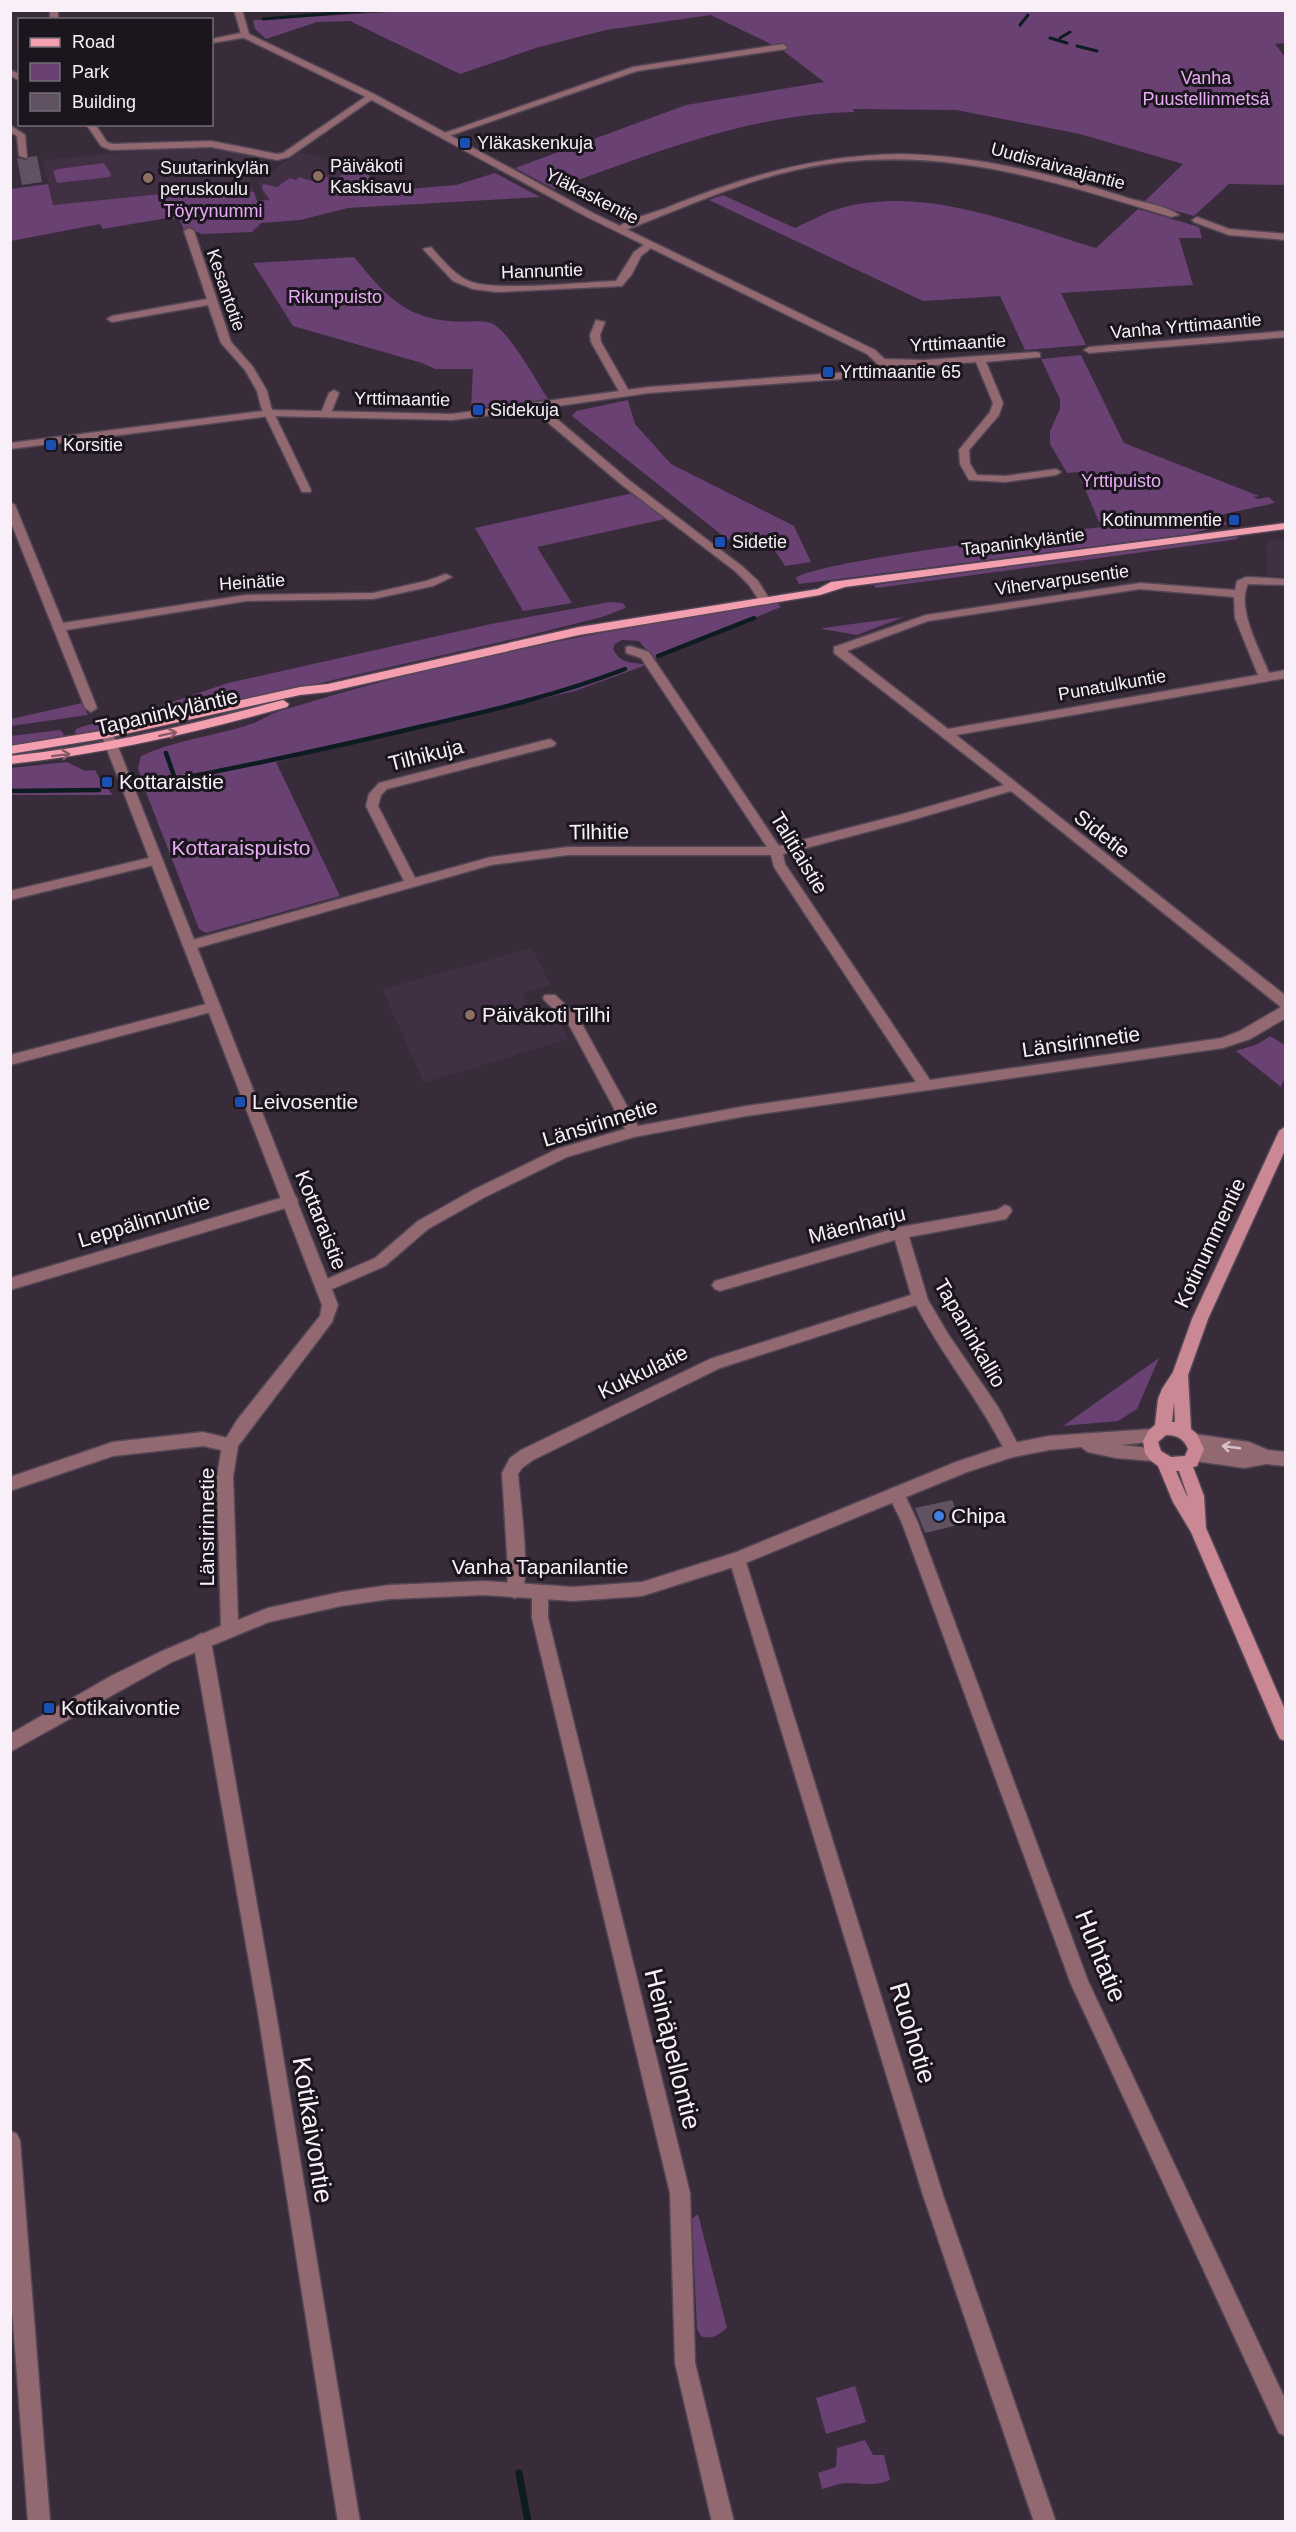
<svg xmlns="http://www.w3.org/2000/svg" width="1296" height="2532" font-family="Helvetica,sans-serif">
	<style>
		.built { fill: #412f44 }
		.green { fill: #6a4173 }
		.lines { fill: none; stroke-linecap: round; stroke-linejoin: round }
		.stream-far2 { stroke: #0c1c21; stroke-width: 3 }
		.stream-far1 { stroke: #0c1c21; stroke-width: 4.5 }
		.stream { stroke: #0c1c21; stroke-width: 7 }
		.building { fill: #605263 }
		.minor-casing { stroke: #534655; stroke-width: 3 }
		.tertiary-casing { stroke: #534655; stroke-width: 3 }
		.secondary-casing { stroke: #534655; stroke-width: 3 }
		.primary-casing { stroke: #534655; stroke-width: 3 }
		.minor { fill: #926970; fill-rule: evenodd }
		.tertiary { fill: #926970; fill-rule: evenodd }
		.secondary { fill: #c98894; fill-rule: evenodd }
		.primary { fill: #f49faf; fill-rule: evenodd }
		.oneway { stroke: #885a66 }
		.oneway2 { stroke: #d4c0c9 }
		.transit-dot { fill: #1a4fb4; stroke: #1b161d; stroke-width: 2 }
		.education-dot { fill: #8d6e63; stroke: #1b161d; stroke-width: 2 }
		.shop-dot { fill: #3f7fe0; stroke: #1b161d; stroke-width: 2 }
		.labels { text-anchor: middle; stroke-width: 6; stroke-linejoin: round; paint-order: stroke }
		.far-park-label { font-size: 18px; fill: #e9acf6; stroke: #1b161d }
		.far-poi-label { font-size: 18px; fill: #f8eff9; stroke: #1b161d; text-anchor: start }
		.far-street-label { font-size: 18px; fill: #f8eff9; stroke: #1b161d }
		.street-label { font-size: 21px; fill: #f8eff9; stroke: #1b161d }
		.poi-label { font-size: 21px; fill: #f8eff9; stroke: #1b161d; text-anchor: start }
		.park-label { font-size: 21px; fill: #e9acf6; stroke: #1b161d }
		.near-street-label { font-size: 26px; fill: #f8eff9; stroke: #1b161d }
	</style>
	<rect width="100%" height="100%" fill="#382b3a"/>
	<!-- built -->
	<path class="built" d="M175 147 222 150 265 160 248 173 254 192 210 189 52 205 43 160Z
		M299 152 370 171 373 192 265 201 258 181Z
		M1285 538V577L1267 575 1266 541Z
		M532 948 551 985 521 994 532 1010 558 1020 569 1039 424 1083 382 989Z"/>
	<!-- green -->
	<path class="green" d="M423 10 1285 11V43L1275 44 1285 57V185L1229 184 1194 216 1144 202 1183 164 1080 134 956 110 853 109 854 112C749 114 651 154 554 189L515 168 686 105 824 82 781 49 711 15 606 30 539 47 460 74 350 21 317 22 266 39 255 29 253 20Z
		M104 163 111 174 110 177 57 183 53 171 58 169Z
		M350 168 369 173 371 189 365 193 456 185 495 173 540 197 348 208 300 220 261 223 252 232 202 234 192 230 184 231 180 220 167 218 103 229 100 224 11 241V189L48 184 53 205 210 189 254 192 257 201 270 200 262 189 263 184 277 187 290 178 296 180 299 177 319 183 326 177 335 180Z
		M723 195 795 228C810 221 826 212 841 208 926 185 1015 224 1096 248L1138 209 1199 227 1202 238H1179L1193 285 1061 293 1086 345 1025 350 1000 296 923 301 709 200Z
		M354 257C382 291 402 317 449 321 462 323 480 319 491 323 508 329 537 382 548 399L471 409 473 369H435L422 363 293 326 253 263Z
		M1081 355 1124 443 1259 496 1253 497 1258 499 1269 497 1275 503 1197 520 1132 522 1125 517 1099 522 1078 472 1067 473 1050 444V431L1060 409V399L1041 359Z
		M628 400 635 424 671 464 794 526 811 562 785 566C770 541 757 528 728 540L572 416 576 411Z
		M633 493 665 519 537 547 572 603 523 611 475 528Z
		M1222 520 1228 524 1189 534 799 584 796 578C810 562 1075 529 1113 526 1150 523 1186 526 1222 520Z
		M1237 536 1238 539 1203 544 876 588 874 585Z
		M610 602 623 603 626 608 602 617 518 638 144 723 76 735 75 732 76 729 84 726 148 710 228 683 491 624Z
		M777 602 781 607 654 659 639 641 622 640 615 644 613 649C621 665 631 661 646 665L575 691 276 762 340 896 206 933 199 929 144 787 138 768 141 756C175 740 215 736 251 724 261 721 269 714 280 711 442 660 610 630 777 602Z
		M904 617 857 635 822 629 823 628Z
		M82 703 88 715 11 726V719Z
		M60 730 64 734 61 739 11 748 10 736Z
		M67 762 85 771 95 770 103 784 113 795H11V768Z
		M1270 1036 1285 1045V1077L1281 1087 1236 1051 1258 1044Z
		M1159 1358 1137 1409 1118 1421 1063 1426Z
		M698 2214 727 2328C718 2335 712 2340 701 2336L697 2329 692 2219Z
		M855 2386 866 2422 826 2434 816 2398Z
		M865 2440 873 2455H884L890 2480C874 2487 863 2483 846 2483 839 2483 830 2487 822 2489L818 2473 836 2467 837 2448Z"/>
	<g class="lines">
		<!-- stream-far2 -->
		<path class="stream-far2" d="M263 19 373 10
			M1020 25 1028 15
			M1050 38 1067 43
			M1060 38 1070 32
			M1077 46 1097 51"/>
		<!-- stream-far1 -->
		<path class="stream-far1" d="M658 656 754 618
			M166 753 175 779
			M152 784C242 767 330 748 419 727 489 711 558 695 625 669
			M10 791 99 790"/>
		<!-- stream -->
		<path class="stream" d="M519 2473 528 2522"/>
	</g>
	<!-- building -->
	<path class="building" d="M37 156 42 182 22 185 17 158 26 160 29 157Z
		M952 1500 962 1524 925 1533 915 1508Z"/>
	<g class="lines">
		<!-- minor casing -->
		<g class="minor-casing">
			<path id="minor" d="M50 10H58V20H50Z
				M245 32 249 35 248 37 212 43V39Z
				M783 44 787 47 786 49 637 71 446 137 439 135 633 67Z
				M10 70 20 74V81L10 75Z
				M371 93 375 96 374 98 289 157 277 160 211 147 111 150 101 146 86 124H95L107 142 112 144 211 141 277 154 283 153Z
				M10 125 25 135 27 158 19 156 17 136 10 132Z
				M902 154C981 156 1056 175 1131 199 1146 203 1167 206 1179 215L1171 217C1048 179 930 141 800 169 739 182 681 209 623 231L615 229C628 219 650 214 666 208 745 176 816 155 902 154Z
				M1197 217 1229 229 1286 234V240L1229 235 1194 222 1192 220Z
				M189 228 194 231 231 342 253 367 267 391 271 407 311 490 310 492H302L301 490 261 407 257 391 245 370 221 343 208 305 112 322 107 319 112 316 207 299 184 231Z
				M648 242 656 244 641 256 632 274 622 286 497 292 473 289 453 281 423 249 431 247C442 259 453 274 469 281 493 292 585 282 616 281L634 252Z
				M596 320 605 322 600 335 601 342 630 393 629 395H621L591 342 590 335Z
				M1286 331V337L1089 353 1084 350 1089 347Z
				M1036 352 1040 353V357L986 362 1003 403 999 415 969 450 970 464 977 475 1005 476 1056 469 1061 472 1056 475 1005 482 969 480 960 464 959 450 990 412 993 403 976 362 924 366 883 365 878 362 883 359 924 360Z
				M334 390 339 393 331 413 322 415 321 413 329 393Z
				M10 502 15 505 63 623 246 595 373 593 426 581 446 574 452 577 433 586 373 599 246 601 66 630 97 708 91 712 85 708 10 520Z
				M1246 577 1286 579V585L1248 584C1236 608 1260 650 1269 673L1286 670V678L956 735 1286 996V1018L1250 1039 1223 1048 746 1116 634 1137 567 1157 485 1197 428 1229 385 1266 330 1290H320L317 1286 320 1282 375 1258 418 1221 475 1189 557 1149 625 1129 567 1021 545 1001 543 998 545 995H555L577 1015 638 1126 746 1106 916 1082 774 867 771 855H568L491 865 190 950 185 948 183 945 185 942 404 881 366 806 369 794 379 783 550 739 556 743 554 746 387 789 381 795 378 806 415 878 491 857 568 847H767L641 658 626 653V647L630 646 649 652 779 846 903 814 1004 785 834 653V647L926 615 1140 583 1235 590 1237 581ZM1140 589 1234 597 1235 618 1258 675 948 729 847 651 928 621ZM1011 791 1281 1007 1240 1031 1222 1038 930 1080 785 864 783 854 905 822Z
				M157 856 163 860 162 863 10 900V891Z
				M214 1002 221 1007 219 1010 10 1065V1055Z
				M291 1195 296 1197 298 1201 296 1205 10 1290V1278Z
				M1005 1205 1010 1207 1012 1211 1006 1219 909 1237 928 1300 948 1334 998 1407 1021 1450 1019 1455 1013 1457 1007 1455C981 1402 943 1357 916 1305L720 1368 533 1460 522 1468 518 1474C520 1500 531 1575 521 1596L515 1598 509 1596 507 1591 508 1570 502 1473 510 1458 521 1450 710 1359 911 1295 895 1240 720 1291 715 1289 712 1285 715 1281 900 1227 997 1210Z
				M203 1432 236 1440 238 1445 236 1450 230 1452 203 1446 113 1456 10 1491V1477L113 1442Z
				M896 1487 902 1489 918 1523 1088 1981 1286 2401V2436L1279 2433 1071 1984 902 1523 888 1494 890 1489Z
				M737 1552 743 1554 745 1559 943 2195 1056 2522H1034L923 2195 729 1559 731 1554Z
				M540 1586 546 1588 548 1593V1618L690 2193 695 2363 734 2522H712L675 2363 670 2193 532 1618V1593L534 1588Z
				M202 1633 208 1636 211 1641 276 2013 360 2522H338L258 2013 193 1641 196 1636Z
				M10 2131 17 2134 20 2141 50 2522H28L10 2282Z"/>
		</g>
		<!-- tertiary casing -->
		<g class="tertiary-casing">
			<path id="tertiary" d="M234 10H242L249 34 374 94 593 213 875 350 892 366V370L881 376 649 393 544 408 630 481 743 567 758 581 770 600 768 602H760L749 585 735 571 622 485 533 410 452 420 270 416 10 449V443L270 410 452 414 649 387 878 370 882 368 867 354 587 217 368 98 242 37Z
				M107 730 113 734 338 1305 332 1322 238 1446 233 1477 238 1620 268 1608 341 1592 390 1585 484 1581 573 1587 642 1582 734 1553 956 1462 1013 1443 1049 1436 1152 1429 1158 1431 1160 1436 1158 1441 1121 1445 1159 1449 1161 1454 1159 1459 1153 1461 1116 1458 1088 1452 1081 1447 1049 1450 1013 1457 967 1472 743 1564 642 1596 573 1601 484 1595 390 1599 341 1606 269 1622 172 1662 10 1752V1734L111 1676 160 1652 221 1626 217 1477 222 1445 237 1420 320 1316 322 1305 101 734Z
				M1194 1434 1249 1442 1268 1450 1286 1452V1466L1266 1464 1244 1468 1195 1461 1189 1459 1187 1454 1189 1449 1194 1448 1188 1446 1186 1441 1188 1436Z"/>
		</g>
		<!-- secondary casing -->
		<g class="secondary-casing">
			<path id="secondary" d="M1286 1126V1148L1208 1319 1188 1375 1191 1429 1197 1434 1204 1449 1197 1466 1193 1467 1204 1496 1206 1528 1286 1712V1741L1280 1739 1277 1733 1191 1532 1173 1502 1158 1466 1150 1460 1145 1453 1143 1441 1149 1430 1155 1425 1158 1399 1162 1389 1173 1372 1192 1319 1279 1131ZM1174 1402 1175 1422H1172ZM1166 1435C1177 1435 1184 1439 1188 1449L1185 1456 1171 1457 1161 1451 1158 1442ZM1176 1471H1179L1188 1497 1186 1494Z"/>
		</g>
		<!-- primary casing -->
		<g class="primary-casing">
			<path id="primary" d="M1286 523V529L845 587 820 595 579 635 328 692 300 695 107 738 10 754V746L107 730 300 687 328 684 579 627 818 589 831 582Z
				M283 700 289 704 287 707C196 732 105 754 10 764V756C104 746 193 724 283 700Z"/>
		</g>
		<!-- minor -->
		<use href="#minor" class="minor"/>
		<!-- tertiary -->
		<use href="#tertiary" class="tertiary"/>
		<!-- secondary -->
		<use href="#secondary" class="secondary"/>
		<!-- primary -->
		<use href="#primary" class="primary"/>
	</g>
	<!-- one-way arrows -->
	<defs><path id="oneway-shaft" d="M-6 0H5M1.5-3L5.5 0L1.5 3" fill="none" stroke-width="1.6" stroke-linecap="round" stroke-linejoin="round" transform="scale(1.5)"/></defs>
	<g class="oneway">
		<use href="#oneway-shaft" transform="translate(168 734) rotate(-12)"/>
		<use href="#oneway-shaft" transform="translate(61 755) rotate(-7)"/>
	</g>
	<use class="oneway2" href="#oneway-shaft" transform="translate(1231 1447) rotate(-172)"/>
	<!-- markers -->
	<g class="transit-dot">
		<rect x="459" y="137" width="12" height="12" rx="3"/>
		<rect x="822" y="366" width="12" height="12" rx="3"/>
		<rect x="472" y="404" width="12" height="12" rx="3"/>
		<rect x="45" y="439" width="12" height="12" rx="3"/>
		<rect x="1228" y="514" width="12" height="12" rx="3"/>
		<rect x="714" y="536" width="12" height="12" rx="3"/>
		<rect x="101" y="776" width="12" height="12" rx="3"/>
		<rect x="234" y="1096" width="12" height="12" rx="3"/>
		<rect x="43" y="1702" width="12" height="12" rx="3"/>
	</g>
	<g class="education-dot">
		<circle cx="318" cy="176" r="6"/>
		<circle cx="148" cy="178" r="6"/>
		<circle cx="470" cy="1015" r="6"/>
	</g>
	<circle class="shop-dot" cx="939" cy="1516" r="6"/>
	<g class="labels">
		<!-- far-park labels -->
		<g class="far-park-label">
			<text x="1206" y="84">Vanha<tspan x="1206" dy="21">Puustellinmetsä</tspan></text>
			<text x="213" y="217">Töyrynummi</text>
			<text x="335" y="303">Rikunpuisto</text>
			<text x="1121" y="487">Yrttipuisto</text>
		</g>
		<!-- far-poi labels -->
		<g class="far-poi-label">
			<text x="477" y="149">Yläkaskenkuja</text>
			<text x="330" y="172">Päiväkoti<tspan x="330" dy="21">Kaskisavu</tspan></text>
			<text x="160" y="174">Suutarinkylän<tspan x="160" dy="21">peruskoulu</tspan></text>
			<text x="840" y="378">Yrttimaantie 65</text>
			<text x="490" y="416">Sidekuja</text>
			<text x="63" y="451">Korsitie</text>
			<text x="1222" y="526" text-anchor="end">Kotinummentie</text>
			<text x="732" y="548">Sidetie</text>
		</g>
		<!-- far-street labels -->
		<g class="far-street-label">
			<text transform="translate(1058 166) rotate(15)" y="6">Uudisraivaajantie</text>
			<text transform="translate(592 196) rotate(27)" y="6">Yläkaskentie</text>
			<text transform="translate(542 271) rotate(-2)" y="6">Hannuntie</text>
			<text transform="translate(226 290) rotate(71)" y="6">Kesantotie</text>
			<text transform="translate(1186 326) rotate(-5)" y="6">Vanha Yrttimaantie</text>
			<text transform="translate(958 343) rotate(-3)" y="6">Yrttimaantie</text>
			<text transform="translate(402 399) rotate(1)" y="6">Yrttimaantie</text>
			<text transform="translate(1023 542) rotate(-7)" y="6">Tapaninkyläntie</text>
			<text transform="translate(1062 580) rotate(-8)" y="6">Vihervarpusentie</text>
			<text transform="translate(252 582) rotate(-4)" y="6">Heinätie</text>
			<text transform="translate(1112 685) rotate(-10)" y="6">Punatulkuntie</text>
		</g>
		<!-- street labels -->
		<g class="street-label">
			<text transform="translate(167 712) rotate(-13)" y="7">Tapaninkyläntie</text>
			<text transform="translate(426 755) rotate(-14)" y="7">Tilhikuja</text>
			<text transform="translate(599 832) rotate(-1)" y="7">Tilhitie</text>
			<text transform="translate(1102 834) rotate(38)" y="7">Sidetie</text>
			<text transform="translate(799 853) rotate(59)" y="7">Talitiaistie</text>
			<text transform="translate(1081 1042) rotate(-8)" y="7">Länsirinnetie</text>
			<text transform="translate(600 1123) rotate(-17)" y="7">Länsirinnetie</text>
			<text transform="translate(321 1220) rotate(68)" y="7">Kottaraistie</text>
			<text transform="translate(144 1221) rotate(-17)" y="7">Leppälinnuntie</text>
			<text transform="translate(857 1225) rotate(-14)" y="7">Mäenharju</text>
			<text transform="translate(1210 1243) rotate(-65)" y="7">Kotinummentie</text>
			<text transform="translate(970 1333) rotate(60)" y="7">Tapaninkallio</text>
			<text transform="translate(643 1372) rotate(-26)" y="7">Kukkulatie</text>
			<text transform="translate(207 1527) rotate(-90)" y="7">Länsirinnetie</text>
			<text x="540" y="1574">Vanha Tapanilantie</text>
		</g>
		<!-- poi labels -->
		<g class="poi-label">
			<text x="119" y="789">Kottaraistie</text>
			<text x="482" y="1022">Päiväkoti Tilhi</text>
			<text x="252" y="1109">Leivosentie</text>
			<text x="951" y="1523">Chipa</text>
			<text x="61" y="1715">Kotikaivontie</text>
		</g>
		<!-- park labels -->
		<g class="park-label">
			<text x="241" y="855">Kottaraispuisto</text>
		</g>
		<!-- near-street labels -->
		<g class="near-street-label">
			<text transform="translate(1101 1956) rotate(68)" y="9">Huhtatie</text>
			<text transform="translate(913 2033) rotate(73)" y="9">Ruohotie</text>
			<text transform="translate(673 2049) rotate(76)" y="9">Heinäpellontie</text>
			<text transform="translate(313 2130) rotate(81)" y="9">Kotikaivontie</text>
		</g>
	</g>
	<!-- border -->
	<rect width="1296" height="2532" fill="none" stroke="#f8eff9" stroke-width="24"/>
	<!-- legend -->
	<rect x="18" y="18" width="195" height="108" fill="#1b161d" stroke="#736d75" stroke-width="1.5"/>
	<rect x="30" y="38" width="30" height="9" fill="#f49faf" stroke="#736d75" stroke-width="1.5"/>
	<text x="72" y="48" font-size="18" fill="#f8eff9">Road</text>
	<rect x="30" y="63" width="30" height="18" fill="#6a4173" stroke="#736d75" stroke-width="1.5"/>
	<text x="72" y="78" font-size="18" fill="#f8eff9">Park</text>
	<rect x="30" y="93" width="30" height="18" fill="#605263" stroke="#736d75" stroke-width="1.5"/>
	<text x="72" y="108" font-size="18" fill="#f8eff9">Building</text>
</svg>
